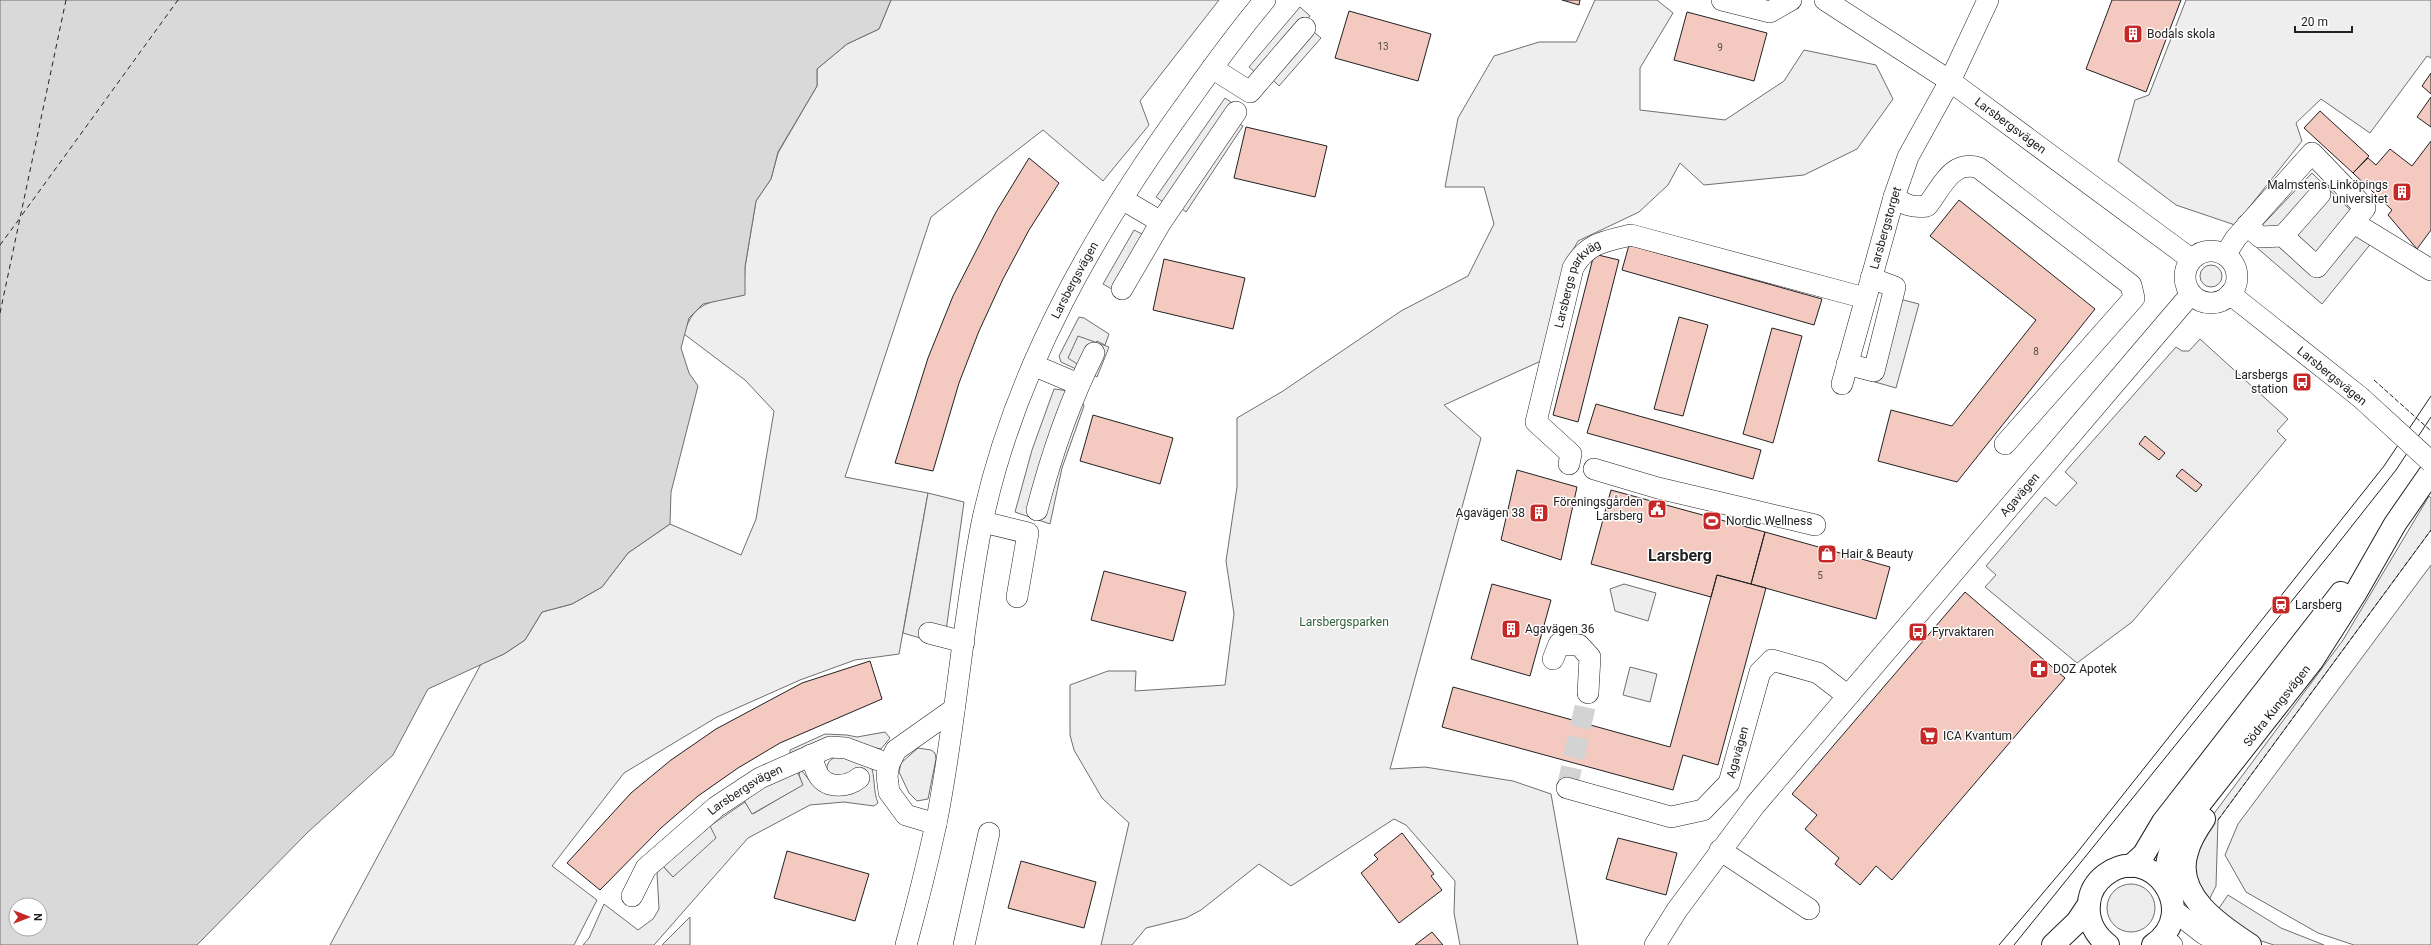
<svg xmlns="http://www.w3.org/2000/svg" width="2431" height="945" font-family="Roboto,sans-serif">
	<style>
		.green { fill: #eee; stroke: #6f6f6f }
		.parking { fill: #ededed; stroke: #6f6f6f }
		.water { fill: #d9d9d9; stroke: #6f6f6f; fill-rule: evenodd }
		.lines { fill: none; stroke-linecap: round; stroke-linejoin: round }
		.ferry { stroke: #222; stroke-width: 1; stroke-dasharray: 5 4; stroke-linecap: butt }
		.building { fill: #f3c9c0; stroke: #222 }
		.minor-tunnel { stroke: #d3d3d3; stroke-width: 21; stroke-dasharray: 21 10; stroke-linecap: butt }
		.minor-casing { stroke: #222; stroke-width: 22 }
		.major-casing { stroke: #222; stroke-width: 24 }
		.minor { stroke: #fff; stroke-width: 21 }
		.major { stroke: #fff; stroke-width: 22 }
		.tram { stroke: #222; stroke-width: 1 }
		.minor-bridge-casing { stroke: #222; stroke-width: 22; stroke-linecap: butt }
		.minor-bridge { stroke: #fff; stroke-width: 21 }
		.fence { stroke: #222; stroke-width: 1; stroke-dasharray: 5 2; stroke-linecap: butt }
		.labels { text-anchor: middle; stroke-width: 3; stroke-linejoin: round; paint-order: stroke }
		.number-label { font-size: 10px; fill: #564c4a }
		.poi-label { font-size: 12px; fill: #222; stroke: #fff; text-anchor: start }
		.street-label { font-size: 12px; fill: #222; stroke: #fff }
		.park-label { font-size: 12px; fill: #2f5e38; stroke: #fff }
		.district-label { font-size: 16px; font-weight: bold; fill: #222; stroke: #fff }
	</style>
	<rect width="100%" height="100%" fill="#fff"/>
	<!-- green -->
	<path class="green" d="M891 0H1219L1140 101 1149 125 1103 181 1043 130 931 217 845 477 928 493 899 654 855 660 800 680 717 717 624 773 552 866 597 900 574 945H330L481 664 504 654 525 640 542 612 572 604 602 587 628 553 670 524 741 555 756 519 774 411 745 380 684 334C694 299 714 302 744 295L745 267 756 201 771 179 778 153 817 86V69L847 44 879 29Z
		M1595 0H1657L1673 13 1640 68V110L1725 120 1784 81 1804 50 1876 65 1893 99 1857 149 1804 175 1704 185 1680 163 1668 185 1639 212 1578 241 1565 264 1541 361 1444 405 1481 438 1390 769 1425 767 1513 781 1551 794 1578 945H1460L1454 913 1455 881 1406 825 1394 819 1291 886 1259 864 1201 910 1186 918 1146 928 1132 945H1101L1129 823 1102 798 1074 750 1070 735V685L1108 671H1136L1135 691 1225 685 1234 614 1226 561 1237 487V418L1283 391 1401 311 1468 276 1494 224 1484 187H1445L1458 118 1494 56 1539 42H1576Z
		M2186 0H2431V58L2427 56 2370 133 2321 99 2296 123 2302 141 2235 225 2176 205 2118 161 2135 100 2149 95Z
		M2200 276a11 11 0 1 1 22 0a11 11 0 1 1-22 0Z
		M1079 317 1084 318 1109 334 1105 345 1097 341 1076 369 1061 362 1059 356Z
		M2429 496 2431 498V530L2218 820 2216 886 2208 902 2198 885 2194 864 2207 823 2343 640Z
		M2431 565V945H2354L2318 933 2246 892 2225 855 2238 824Z
		M1624 584 1656 593 1648 621 1615 611 1610 589Z
		M1630 667 1657 674 1650 702 1623 695Z
		M885 732 890 738 881 749 825 738 790 753V750L825 734 847 735 857 737Z
		M918 748 931 750 935 753 936 759 928 799 917 801 909 793 899 772 901 763Z
		M839 756 871 767C875 773 873 792 878 803L874 806 844 802 810 805 748 838 654 945H583L589 938 604 904 638 930 653 919 659 909 657 873 663 866 673 877 710 826 745 802 753 814 802 785 799 774 801 770 811 782 848 779 827 773C826 763 829 759 839 756Z
		M2107 908a24 24 0 1 1 48 0a24 24 0 1 1-48 0Z
		M2228 895 2281 928 2324 945H2274L2255 939 2217 911Z
		M690 917V945H662Z"/>
	<!-- parking -->
	<path class="parking" d="M1300 7 1310 16 1259 76 1249 67Z
		M1314 32 1321 38 1279 86 1273 80Z
		M1225 98 1235 105 1166 204 1156 197Z
		M1238 123 1243 126 1186 212 1181 208Z
		M2312 173 2377 236 2322 304 2248 240Z
		M1134 230 1146 236 1115 291 1103 284Z
		M1884 295 1919 304 1896 388 1861 378Z
		M1078 336 1109 347 1097 377 1068 358Z
		M2200 339 2288 419 2277 431 2286 440 2132 622 2077 663 1985 587 1996 575 1986 566 2045 497 2056 506 2077 483 2065 472 2176 347 2182 351H2189Z
		M1054 389 1078 392 1084 406 1062 468 1050 524 1015 512 1032 450Z
		M928 493 964 502 944 645 903 633Z
		M792 759 803 785 752 814 737 788Z
		M710 826 716 838 673 877 663 866Z"/>
	<!-- water -->
	<path class="water" d="M0 0H891L879 29 847 44 817 69V86L778 152 771 179 756 201 745 267V295L703 304 689 318 681 348 689 373 698 386 671 492 670 524 628 553 602 587 572 604 542 612 525 640 504 654 428 689 393 755 308 832 197 945H0ZM16 905H40V929H16Z"/>
	<g class="lines">
		<!-- ferry -->
		<path class="ferry" d="M22 215 178 0
			M0 245 20 218
			M0 313 66 0"/>
	</g>
	<!-- building -->
	<path class="building" d="M1562 0H1580L1579 5Z
		M2112 0H2181L2146 92 2086 69Z
		M1349 11 1431 34 1418 81 1335 58Z
		M1687 12 1767 33 1754 81 1674 60Z
		M2431 73V94L2422 86Z
		M2431 97V127L2417 117Z
		M2320 111 2369 156 2353 173 2304 128Z
		M1246 127 1327 146 1315 197 1234 178Z
		M2431 141V230L2417 249 2388 215 2392 210 2353 173 2368 158 2376 165 2390 149 2412 166Z
		M1029 158 1059 183 1029 230 1003 279 979 331 959 383 933 471 895 463 928 358 953 296 996 212Z
		M1959 200 2095 309 1957 482 1878 461 1891 410 1952 426 2036 320 1930 236Z
		M1629 245 1822 299 1814 325 1622 270Z
		M1594 254 1619 260 1578 422 1553 415Z
		M1164 259 1245 278 1233 329 1153 310Z
		M1679 317 1708 325 1683 416 1654 409Z
		M1772 328 1802 336 1773 443 1743 434Z
		M1596 404 1761 450 1753 479 1587 433Z
		M1093 415 1173 438 1160 484 1080 461Z
		M2145 436 2165 453 2159 460 2139 444Z
		M2182 469 2202 485 2196 492 2176 476Z
		M1517 470 1577 487 1561 560 1501 540Z
		M1611 490 1765 532 1751 584 1717 575 1711 597 1591 564Z
		M1765 532 1890 567 1876 619 1751 584Z
		M1104 571 1186 592 1173 641 1091 620Z
		M1717 575 1766 588 1718 765 1683 755 1673 790 1442 727 1453 687 1670 747Z
		M1492 584 1551 600 1530 676 1471 659Z
		M1965 592 2065 678 1892 880 1876 866 1860 885 1835 864 1839 858 1805 829 1817 815 1792 794Z
		M870 661 882 699 780 743 738 768 698 796 661 828 600 890 567 863 631 793 671 760 716 729 802 683Z
		M1402 833 1434 874 1431 876 1442 890 1399 923 1361 873 1378 859 1374 855Z
		M1618 838 1677 853 1666 895 1606 879Z
		M787 851 869 874 855 921 774 898Z
		M1021 861 1096 882 1084 928 1008 908Z
		M1432 932 1443 945H1415Z"/>
	<g class="lines">
		<!-- minor-tunnel -->
		<path class="minor-tunnel" d="M1567 788 1588 693"/>
		<!-- minor casing -->
		<g class="minor-casing">
			<g id="minor">
				<path d="M1722 0 1770 12 1791 0"/>
				<path id="s1" d="M1825 0 1950 81 2191 259"/>
				<path d="M1212 68 1250 92 1305 28"/>
				<path d="M1894 197C1905 205 1913 208 1927 206 1942 187 1952 159 1979 168L2131 285 2134 298 2005 444"/>
				<path d="M1122 199 1161 222"/>
				<path d="M2354 223 2431 270"/>
				<path d="M2247 225 2260 237 2283 236"/>
				<circle cx="2211" cy="277" r="26"/>
				<path d="M2225 255 2236 238 2312 153 2365 208 2317 267 2283 236 2320 194"/>
				<path d="M1122 289 1161 222 1236 112"/>
				<path d="M2230 294 2360 397"/>
				<path d="M1847 364 1874 371 1895 287 1871 278"/>
				<path d="M1033 365 1078 384"/>
				<path id="s2" d="M1842 384 1894 197 1908 157 1950 81 1988 0"/>
				<path id="s3" d="M1569 464 1571 454 1536 422 1573 268C1587 243 1605 241 1631 235L1865 298"/>
				<path d="M1594 469 1658 488 1815 525"/>
				<path d="M1037 510C1051 456 1069 403 1094 353"/>
				<path d="M983 522 1028 533 1017 597"/>
				<path d="M929 633 964 642"/>
				<path d="M1553 659 1559 644 1579 645 1590 657 1588 693"/>
				<path d="M811 755C813 761 815 770 819 776 828 789 848 787 859 778"/>
				<path id="s4" d="M1567 788 1671 817 1703 810 1729 783 1760 672 1772 660 1818 673 1848 696"/>
				<path d="M936 824 906 815 889 792 887 776 889 764 896 750 954 709"/>
				<path d="M1720 850 1809 909"/>
				<path id="s5" d="M632 896 646 868 716 807 760 778 830 747 846 748 889 764"/>
				<path d="M2173 910 2204 934 2226 945"/>
				<path d="M2159 940 2172 945"/>
				<path id="s6" d="M906 945C917 905 927 865 936 824 956 725 962 623 982 523 1014 369 1098 225 1190 99 1214 65 1238 32 1265 0"/>
				<path d="M964 945 989 833"/>
				<path id="s7" d="M1655 945 1677 910 1755 805 2191 294"/>
			</g>
		</g>
		<!-- major casing -->
		<g class="major-casing">
			<g id="major">
				<path d="M2204 819C2197 829 2190 840 2187 852 2173 895 2221 926 2250 945"/>
				<path d="M2131 866 2144 854 2163 822 2341 593"/>
				<path id="s8" d="M2167 887C2164 862 2171 845 2184 824L2312 661 2355 594 2395 524 2431 472"/>
				<path d="M2053 945 2077 922 2089 904"/>
				<path d="M2108 945C2095 935 2087 920 2089 903 2090 892 2096 882 2105 875 2151 840 2202 912 2153 945"/>
			</g>
		</g>
		<!-- minor -->
		<use href="#minor" class="minor"/>
		<!-- major -->
		<use href="#major" class="major"/>
		<!-- tram -->
		<path class="tram" d="M1999 945 2076 854 2384 466 2431 396
			M2014 945 2333 550 2396 470 2431 417"/>
		<!-- minor-bridge casing -->
		<g class="minor-bridge-casing">
			<path id="minor-bridge" d="M2360 397 2431 462"/>
		</g>
		<!-- minor-bridge -->
		<use href="#minor-bridge" class="minor-bridge"/>
		<!-- fence -->
		<path class="fence" d="M2374 380 2431 431
			M2218 820 2431 530"/>
	</g>
	<!-- icons -->
	<defs>
		<g id="building-square" transform="scale(1)"><rect x="-9" y="-9" width="18" height="18" rx="4" fill="#c62828" stroke="#fff"/><path d="M-4-6H4V6H1V3H-1V6H-4ZM-2.5-4.3h1.7v1.8h-1.7ZM.8-4.3h1.7v1.8H.8ZM-2.5-1h1.7V.8h-1.7ZM.8-1h1.7V.8H.8Z" fill="#fff"/></g>
		<g id="bus-square" transform="scale(1)"><rect x="-9" y="-9" width="18" height="18" rx="4" fill="#c62828" stroke="#fff"/><path d="M-5-6H5V4H4V6H2V4H-2V6H-4V4H-5ZM-3.5-4V0h7V-4ZM-3.5 1.2v1.5H-2V1.2ZM2 1.2v1.5H3.5V1.2Z" fill="#fff"/></g>
		<g id="civic-square" transform="scale(1)"><rect x="-9" y="-9" width="18" height="18" rx="4" fill="#c62828" stroke="#fff"/><path d="M-.6-6.5H3V-4.5H.6V-3L4-1V1h2V6H-6V1h2V-1L-.6-3ZM-1.2 2.5V6h2.4V2.5Z" fill="#fff"/></g>
		<g id="stadium-square" transform="scale(1)"><rect x="-9" y="-9" width="18" height="18" rx="4" fill="#c62828" stroke="#fff"/><path d="M0-5a6.5 5 0 1 0 0 10a6.5 5 0 1 0 0-10ZM-3.5-1.8h7v3.6h-7Z" fill="#fff"/></g>
		<g id="shop-square" transform="scale(1)"><rect x="-9" y="-9" width="18" height="18" rx="4" fill="#c62828" stroke="#fff"/><path d="M-5-2.5h2.3a2.7 3.5 0 0 1 5.4 0H5L5.5 6h-11ZM-1.5-2.5h3a1.5 2.3 0 0 0-3 0Z" fill="#fff"/></g>
		<g id="station-square" transform="scale(1)"><rect x="-9" y="-9" width="18" height="18" rx="4" fill="#c62828" stroke="#fff"/><path d="M-3-6H3Q5-6 5-4V2Q5 4 3 4L4.5 6H3L1.5 4h-3L-3 6H-4.5L-3 4Q-5 4-5 2V-4Q-5-6-3-6ZM-3.5-4v3h7v-3ZM-3.5 1v1.5H-2V1ZM2 1v1.5H3.5V1Z" fill="#fff"/></g>
		<g id="pharmacy-square" transform="scale(1)"><rect x="-9" y="-9" width="18" height="18" rx="4" fill="#c62828" stroke="#fff"/><path d="M-2-6h4v4h4v4h-4v4h-4v-4h-4v-4h4Z" fill="#fff"/></g>
		<g id="supermarket-square" transform="scale(1)"><rect x="-9" y="-9" width="18" height="18" rx="4" fill="#c62828" stroke="#fff"/><path d="M-6-5.5h2.5l.6 2H6L4.5 2H-2.5L-4.4-4H-6ZM-1.5 3.2a1.3 1.3 0 1 0 .1 0ZM3 3.2a1.3 1.3 0 1 0 .1 0Z" fill="#fff"/></g>
	</defs>
	<g fill-rule="evenodd">
		<use href="#building-square" x="2133" y="34"/>
		<use href="#building-square" x="2402" y="192"/>
		<use href="#bus-square" x="2302" y="382"/>
		<use href="#civic-square" x="1657" y="509"/>
		<use href="#building-square" x="1539" y="513"/>
		<use href="#stadium-square" x="1712" y="521"/>
		<use href="#shop-square" x="1827" y="554"/>
		<use href="#station-square" x="2281" y="605"/>
		<use href="#building-square" x="1511" y="629"/>
		<use href="#bus-square" x="1918" y="632"/>
		<use href="#pharmacy-square" x="2039" y="669"/>
		<use href="#supermarket-square" x="1929" y="736"/>
	</g>
	<g class="labels">
		<!-- number labels -->
		<g class="number-label">
			<text x="1383" y="50">13</text>
			<text x="1720" y="51">9</text>
			<text x="2036" y="355">8</text>
			<text x="1820" y="579">5</text>
		</g>
		<!-- poi labels -->
		<g class="poi-label">
			<text x="2147" y="38">Bodals skola</text>
			<text x="2388" y="189" text-anchor="end">Malmstens Linköpings<tspan x="2388" dy="14">universitet</tspan></text>
			<text x="2288" y="379" text-anchor="end">Larsbergs<tspan x="2288" dy="14">station</tspan></text>
			<text x="1643" y="506" text-anchor="end">Föreningsgården<tspan x="1643" dy="14">Larsberg</tspan></text>
			<text x="1525" y="517" text-anchor="end">Agavägen 38</text>
			<text x="1726" y="525">Nordic Wellness</text>
			<text x="1841" y="558">Hair &amp; Beauty</text>
			<text x="2295" y="609">Larsberg</text>
			<text x="1525" y="633">Agavägen 36</text>
			<text x="1932" y="636">Fyrvaktaren</text>
			<text x="2053" y="673">DOZ Apotek</text>
			<text x="1943" y="740">ICA Kvantum</text>
		</g>
		<!-- street labels -->
		<g class="street-label">
			<text dy="4" stroke="none"><textPath href="#s1" startOffset="224">Larsbergsvägen</textPath></text>
			<text dy="4" stroke="none"><textPath href="#s2" startOffset="162">Larsbergstorget</textPath></text>
			<text dy="4" stroke="none"><textPath href="#s6" startOffset="690">Larsbergsvägen</textPath></text>
			<text dy="4" stroke="none"><textPath href="#s3" startOffset="204">Larsbergs parkväg</textPath></text>
			<text transform="translate(2332 376) rotate(39)" y="4">Larsbergsvägen</text>
			<text dy="4" stroke="none"><textPath href="#s7" startOffset="580">Agavägen</textPath></text>
			<text dy="4" stroke="none"><textPath href="#s8" startOffset="217">Södra Kungsvägen</textPath></text>
			<text dy="4" stroke="none"><textPath href="#s4" startOffset="210">Agavägen</textPath></text>
			<text dy="4" stroke="none"><textPath href="#s5" startOffset="158">Larsbergsvägen</textPath></text>
		</g>
		<!-- park labels -->
		<g class="park-label">
			<text x="1344" y="626">Larsbergsparken</text>
		</g>
		<!-- district labels -->
		<g class="district-label">
			<text x="1680" y="561">Larsberg</text>
		</g>
	</g>
	<!-- north arrow -->
	<g transform="translate(28 917) rotate(90)"><circle r="19" fill="#ffffff" stroke="#a7a7a7"/>
	<path d="M0-3L7 15L0 10L-7 15Z" fill="#c62828"/>
	<text y="-6" font-size="11" font-weight="bold" text-anchor="middle" fill="#222222">N</text>
	</g>
	<!-- scale -->
	<path d="M2295 26v6h57v-6" fill="none" stroke="#222222" stroke-width="2"/>
	<text x="2301" y="26" font-size="12" fill="#222222" stroke="#ffffff" stroke-width="3" paint-order="stroke">20 m</text>
</svg>
